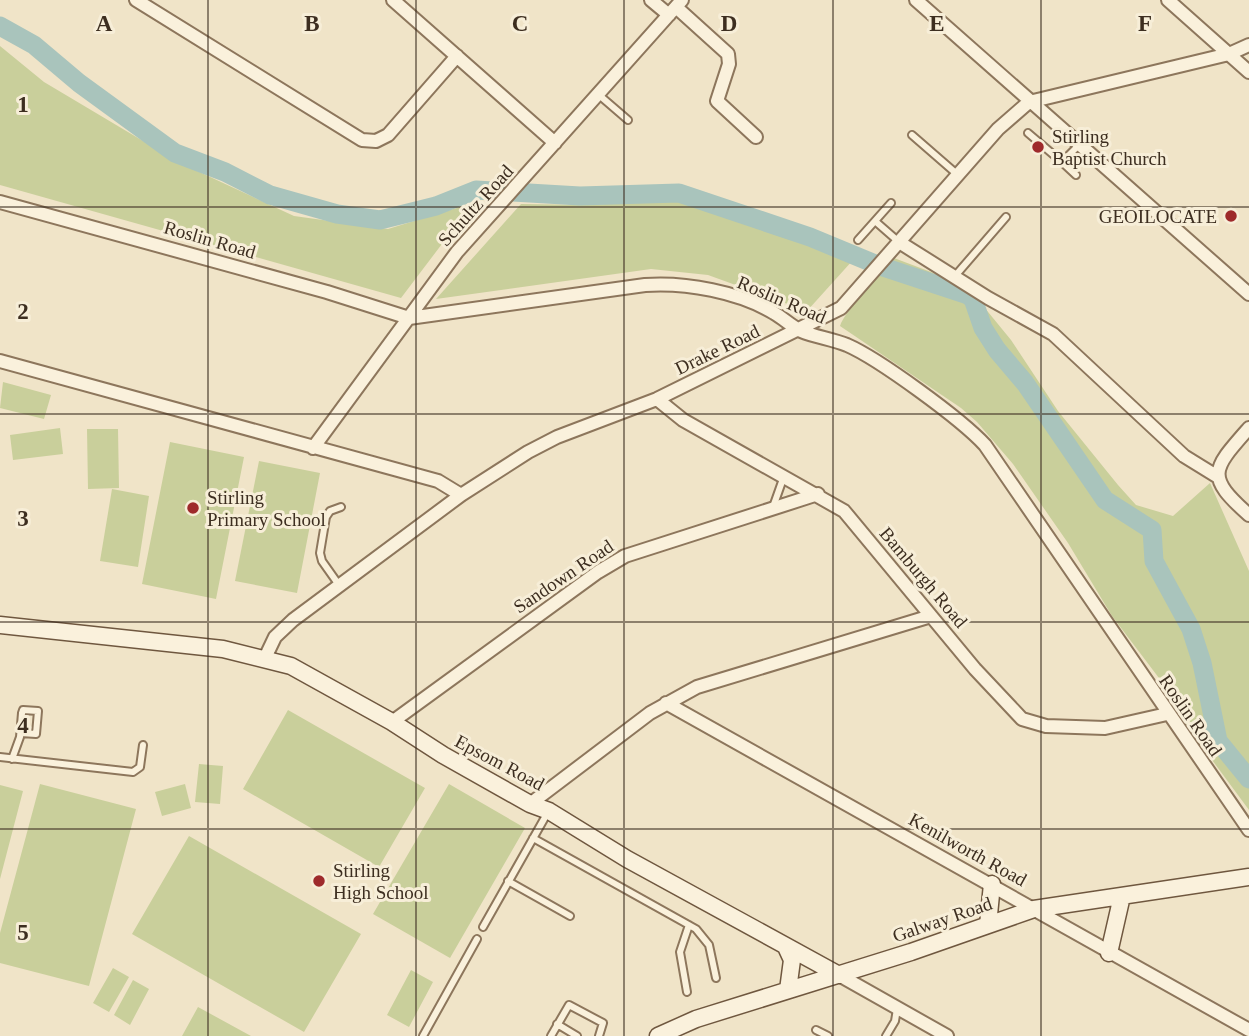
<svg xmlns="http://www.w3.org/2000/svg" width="1249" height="1036" font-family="'Times New Roman',serif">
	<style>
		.green { fill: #c9cf9b }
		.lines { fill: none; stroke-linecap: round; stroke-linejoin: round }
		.river { stroke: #a9c4bc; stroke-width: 19 }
		.lane-casing { stroke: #8d765c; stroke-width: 10 }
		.street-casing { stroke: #8d765c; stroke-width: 16 }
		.secondary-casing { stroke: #6f573f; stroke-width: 19 }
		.lane { stroke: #faf1dc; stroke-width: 6 }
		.street { stroke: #faf1dc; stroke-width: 12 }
		.secondary { stroke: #faf1dc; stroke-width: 16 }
		.grid { fill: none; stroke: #3d2e20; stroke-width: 2; stroke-opacity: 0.55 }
		.poi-dot { fill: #9e2a2b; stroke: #f7eed8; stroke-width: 2.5 }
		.labels { text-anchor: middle; stroke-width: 6; stroke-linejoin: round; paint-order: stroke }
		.poi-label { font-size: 19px; fill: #3d2e20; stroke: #f7eed8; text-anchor: start }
		.street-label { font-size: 19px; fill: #3d2e20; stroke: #f7eed8 }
		.grid-label { font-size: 23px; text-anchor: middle; font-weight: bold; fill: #3d2e20; stroke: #f7eed8; stroke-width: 6; stroke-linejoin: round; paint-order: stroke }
	</style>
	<rect width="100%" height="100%" fill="#f0e4c8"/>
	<!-- green -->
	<path class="green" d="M0 46 44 82 180 163 294 216 388 229 473 203 401 298 0 185Z
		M687 199 853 260 807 311 708 275 651 269 436 299 521 204 588 205Z
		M894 258 931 272 975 296 1011 340 1058 411 1118 485 1136 505 1173 516 1210 483 1249 571V810L1187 726 1165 686 1112 616 1068 543 1013 464 977 422 961 408 840 326C845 310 881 275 894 258Z
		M3 382 51 395 44 419 0 408Z
		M60 428 63 454 13 460 10 435Z
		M87 429H118L119 488 88 489Z
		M170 442 244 457 216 599 142 584Z
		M259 461 320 473 297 593 235 581Z
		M112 489 149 496 138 567 100 561Z
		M288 710 425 788 379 867 243 789Z
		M199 764 223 766 220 804 195 802Z
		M40 784 136 809 89 986 0 963V933Z
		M185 784 191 808 162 816 155 792Z
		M449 784 525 828 450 958 373 914Z
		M0 785 23 791 0 879Z
		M189 836 361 934 304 1032 132 934Z
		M113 968 129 977 109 1012 93 1003Z
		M411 970 433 982 409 1027 387 1015Z
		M133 980 149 989 130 1025 114 1015Z
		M198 1007 251 1036H182Z"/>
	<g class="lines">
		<!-- river -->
		<path class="river" d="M0 26 34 45 79 83 175 153 225 172 270 195 337 214 380 220 436 206 476 190 580 196 679 193 810 237 880 266 968 295 973 299 983 328 997 350 1025 383 1105 500 1152 530 1154 561 1191 629 1202 663 1218 741 1249 779"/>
		<!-- lane casing -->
		<g class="lane-casing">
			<path id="lane" d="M599 95 628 120
				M1028 133 1062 162 1080 144
				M912 135 958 175
				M1062 162 1076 175
				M875 221 899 242
				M858 240 891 203
				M955 276 1006 217
				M773 507 784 476
				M339 585 322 561 320 553 326 517 330 511 341 507
				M0 757 133 772 140 767 143 745
				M12 759 20 737 22 713 23 710 38 711 36 734 21 733
				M533 838 696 929 709 945 716 978
				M508 881 570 916
				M483 927 548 812
				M687 992 680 952 689 925
				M557 1024 577 1036
				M816 1030 828 1036
				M423 1036 477 939
				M551 1036 569 1005 603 1023 599 1036
				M886 1036 895 1021 897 1009"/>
		</g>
		<!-- street casing -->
		<g class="street-casing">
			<path id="street" d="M136 0 362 140 376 141 388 135 457 56
				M393 0 555 143
				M651 0 669 15
				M916 0 1249 294
				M1168 0 1249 72
				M676 7 728 54 729 64 717 101 756 137
				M0 202 327 292 409 318 645 285C686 282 739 292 774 313 783 318 791 326 801 331 816 337 832 339 847 345 879 359 961 419 985 445L1249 830
				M899 242 988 298 1053 334 1184 456 1218 477
				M0 361 438 481 461 495
				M657 399 683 420 844 511 975 669 1022 719 1046 726 1105 728 1167 714
				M1249 428C1212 470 1205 476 1249 515
				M313 448 457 252 682 0
				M265 658 275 637 293 620 461 495 528 452 557 437 657 399 841 308 998 129 1029 102 1229 54 1249 45
				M666 703 1249 1030
				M392 722 598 572 625 556 818 494
				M530 804 650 713 697 687 931 616
				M839 975 947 1036"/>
		</g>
		<!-- secondary casing -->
		<g class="secondary-casing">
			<path id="secondary" d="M0 625 223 649 291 666 392 722 443 755 530 804 549 811 627 859 839 975
				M988 925 992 884
				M786 947 792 960 788 990
				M1109 953 1122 896
				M658 1036 696 1019 911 952 1034 909 1249 877"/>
		</g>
		<!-- lane -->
		<use href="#lane" class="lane"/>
		<!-- street -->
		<use href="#street" class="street"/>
		<!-- secondary -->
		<use href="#secondary" class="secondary"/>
	</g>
	<!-- grid -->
	<path class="grid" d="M208 0V1036M416 0V1036M624 0V1036M833 0V1036M1041 0V1036M0 207H1249M0 414H1249M0 622H1249M0 829H1249"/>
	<!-- markers -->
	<g class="poi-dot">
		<circle cx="1038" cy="147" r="7"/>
		<circle cx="1231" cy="216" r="7"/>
		<circle cx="193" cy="508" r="7"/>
		<circle cx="319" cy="881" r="7"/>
	</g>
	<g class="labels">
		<!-- poi labels -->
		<g class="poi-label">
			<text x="1052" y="143">Stirling<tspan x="1052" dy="22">Baptist Church</tspan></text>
			<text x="1217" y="223" text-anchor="end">GEOILOCATE</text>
			<text x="207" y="504">Stirling<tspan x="207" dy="22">Primary School</tspan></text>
			<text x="333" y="877">Stirling<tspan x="333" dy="22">High School</tspan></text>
		</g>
		<!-- street labels -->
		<g class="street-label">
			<text transform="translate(475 205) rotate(-48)" y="7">Schultz Road</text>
			<text transform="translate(210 239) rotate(16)" y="7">Roslin Road</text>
			<text transform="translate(782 299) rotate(23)" y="7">Roslin Road</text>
			<text transform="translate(717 349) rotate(-26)" y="7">Drake Road</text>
			<text transform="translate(563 576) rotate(-34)" y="7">Sandown Road</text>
			<text transform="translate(924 577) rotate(50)" y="7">Bamburgh Road</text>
			<text transform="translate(1191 715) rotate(55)" y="7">Roslin Road</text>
			<text transform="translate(500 762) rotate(28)" y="7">Epsom Road</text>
			<text transform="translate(968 849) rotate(29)" y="7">Kenilworth Road</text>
			<text transform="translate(942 919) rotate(-19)" y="7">Galway Road</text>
		</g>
	</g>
	<g class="grid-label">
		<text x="104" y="31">A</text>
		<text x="312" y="31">B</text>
		<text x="520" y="31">C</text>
		<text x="729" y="31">D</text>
		<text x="937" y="31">E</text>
		<text x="1145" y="31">F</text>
		<text x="23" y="112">1</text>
		<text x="23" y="319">2</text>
		<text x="23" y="526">3</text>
		<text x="23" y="733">4</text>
		<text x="23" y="940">5</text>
	</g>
</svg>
